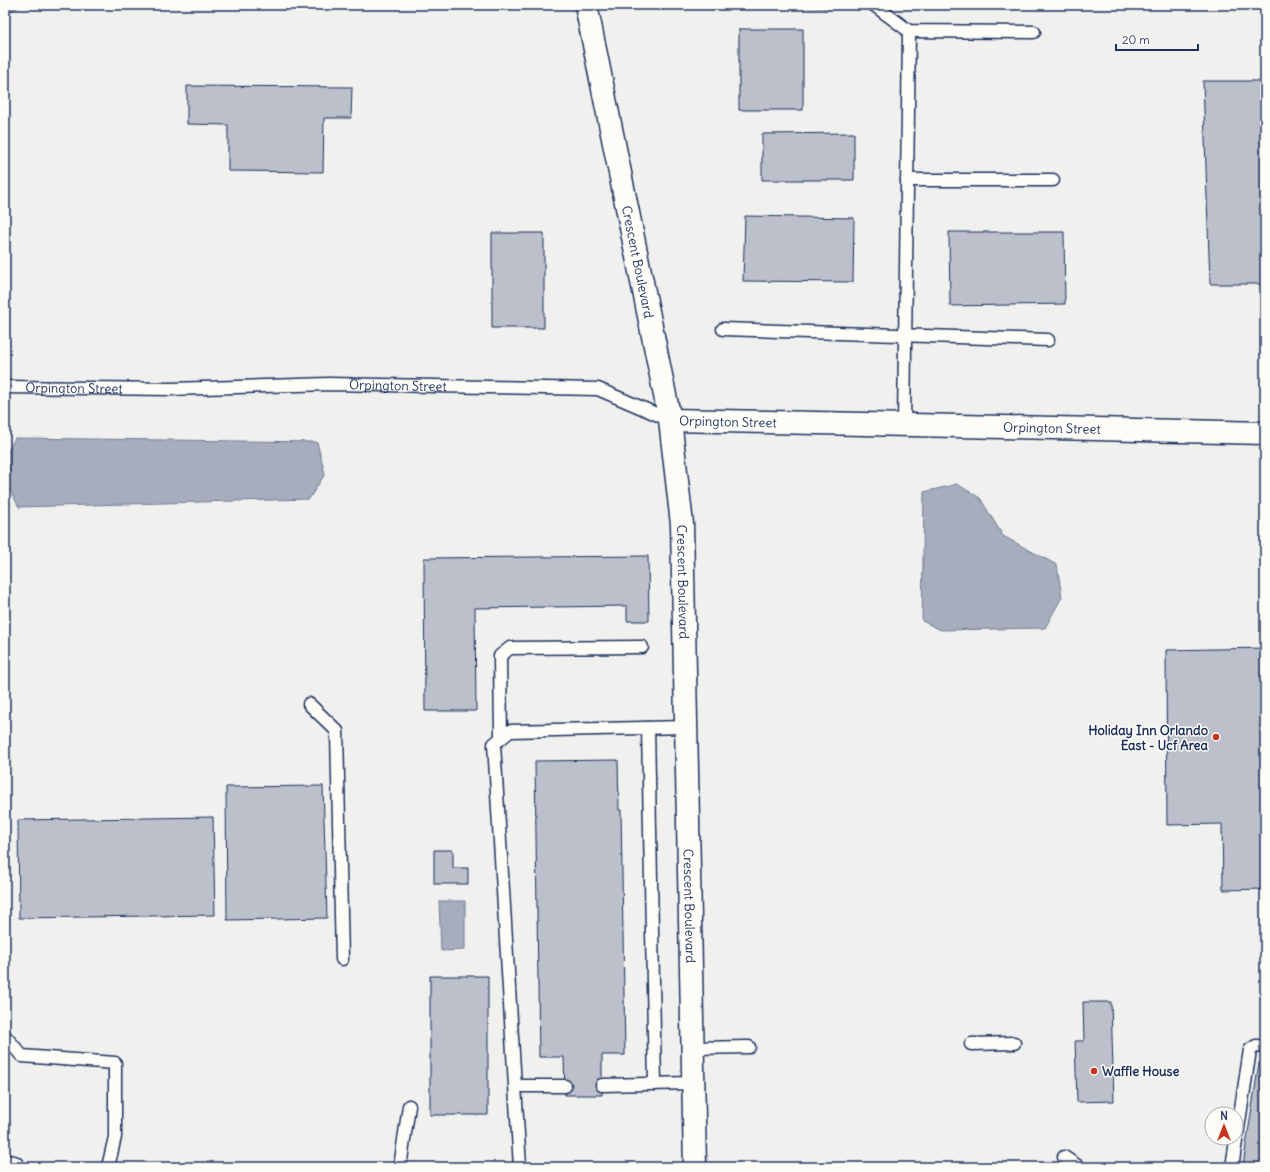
<svg xmlns="http://www.w3.org/2000/svg" width="1270" height="1172" font-family="Delius,sans-serif">
	<style>
		.water { fill: #a7adbd; stroke: #6f7b97 }
		.building { fill: #bbc0ca; stroke: #1b2f5e }
		.lines { fill: none; stroke-linecap: round; stroke-linejoin: round }
		.service-casing { stroke: #1b2f5e; stroke-width: 15 }
		.minor-casing { stroke: #1b2f5e; stroke-width: 25 }
		.trunk-casing { stroke: #1b2f5e; stroke-width: 25 }
		.service { stroke: #fdfcf7; stroke-width: 12 }
		.minor { stroke: #fdfcf7; stroke-width: 22 }
		.trunk { stroke: #fdfcf7; stroke-width: 22 }
		.poi-dot { fill: #c8321e; stroke: #fdfcf7; stroke-width: 1.5 }
		.labels { text-anchor: middle; stroke-width: 3; stroke-linejoin: round; paint-order: stroke }
		.street-label { font-size: 13px; fill: #1b2f5e; stroke: #fdfcf7 }
		.poi-label { font-size: 13px; font-weight: bold; fill: #1b2f5e; stroke: #fdfcf7; text-anchor: end }
	</style>
	<rect width="100%" height="100%" fill="#f0f0ee"/>
	<filter id="ink" filterUnits="userSpaceOnUse"><feTurbulence type="fractalNoise" baseFrequency=".025" numOctaves="2"/><feDisplacementMap in="SourceGraphic" scale="8" xChannelSelector="R" yChannelSelector="G"/><feConvolveMatrix kernelMatrix="1 2 1 2 8 2 1 2 1" color-interpolation-filters="sRGB"/></filter>
	<g filter="url(#ink)">
		<!-- water -->
		<path class="water" d="M5 5H23L5 14Z
			M15 438 317 442 325 474 309 499 19 507 5 481V457Z
			M957 484 980 498 1003 536 1057 565 1062 597 1045 628 941 630 922 621 924 492Z
			M439 901H465V950L441 951Z"/>
		<!-- building -->
		<path class="building" d="M751 5H829V8Z
			M919 5H1029V7Z
			M739 29H803V110H739Z
			M1203 81H1265V284H1210Z
			M187 86 352 87 351 118H324L323 172 228 171V125L187 124Z
			M854 133V180H762V134Z
			M745 216 854 218 853 282 743 281Z
			M949 232H1064L1065 304 950 306Z
			M492 233H544V328H492Z
			M648 556 649 621H627V606L475 608 476 711H425L424 558Z
			M1265 648V889L1223 890 1222 824 1167 825 1166 650Z
			M618 760 619 810H621L625 1055H602V1095H565L564 1057H539L535 761Z
			M323 786 327 918 227 920 226 787Z
			M213 817 215 915 19 918 18 820Z
			M434 850H453V868H468V884H434Z
			M430 976H488V1115H430Z
			M1083 1002H1111L1114 1101 1077 1102 1075 1041H1084Z
			M1259 1063 1265 1064V1167H1253L1243 1165Z"/>
		<g class="lines">
			<!-- service casing -->
			<g class="service-casing">
				<g id="service">
					<path d="M874 5 909 31 1034 32"/>
					<path d="M907 180H1053"/>
					<path d="M723 329 1048 340"/>
					<path id="s1" d="M5 387 171 389 329 384 598 389 670 420"/>
					<path d="M904 426 909 31"/>
					<path d="M309 704 337 731 342 959"/>
					<path d="M648 728 655 1084"/>
					<path d="M501 738 500 656 510 648 642 647"/>
					<path d="M5 1036 22 1056 115 1063V1137L108 1167"/>
					<path d="M971 1044 1014 1043"/>
					<path d="M693 1048 749 1047"/>
					<path d="M602 1085 693 1083"/>
					<path d="M516 1086H565"/>
					<path d="M1064 1157 1079 1167"/>
					<path d="M400 1167 409 1106"/>
					<path d="M520 1167 494 744 510 731 686 727"/>
					<path d="M1232 1167 1250 1050 1256 1046 1265 1047"/>
				</g>
			</g>
			<!-- minor casing -->
			<g class="minor-casing">
				<g id="minor">
					<path id="s2" d="M586 5 670 420 682 524 695 1167"/>
					<path id="s3" d="M670 420C868 425 1067 427 1265 433"/>
				</g>
			</g>
			<!-- trunk casing -->
			<g class="trunk-casing">
				<path id="trunk" d="M5 1166 13 1167"/>
			</g>
			<!-- service -->
			<use href="#service" class="service"/>
			<!-- minor -->
			<use href="#minor" class="minor"/>
			<!-- trunk -->
			<use href="#trunk" class="trunk"/>
		</g>
	</g>
	<!-- markers -->
	<g class="poi-dot">
		<circle cx="1216" cy="737" r="4"/>
		<circle cx="1094" cy="1071" r="4"/>
	</g>
	<g class="labels">
		<!-- street labels -->
		<g class="street-label">
			<text dy="5" stroke="none"><textPath href="#s2" startOffset="262">Crescent Boulevard</textPath></text>
			<text dy="5" stroke="none"><textPath href="#s1" startOffset="393">Orpington Street</textPath></text>
			<text dy="5" stroke="none"><textPath href="#s1" startOffset="69">Orpington Street</textPath></text>
			<text dy="5" stroke="none"><textPath href="#s3" startOffset="58">Orpington Street</textPath></text>
			<text dy="5" stroke="none"><textPath href="#s3" startOffset="382">Orpington Street</textPath></text>
			<text dy="5" stroke="none"><textPath href="#s2" startOffset="586">Crescent Boulevard</textPath></text>
			<text dy="5" stroke="none"><textPath href="#s2" startOffset="910">Crescent Boulevard</textPath></text>
		</g>
		<!-- poi labels -->
		<g class="poi-label">
			<text x="1208" y="735">Holiday Inn Orlando<tspan x="1208" dy="15">East - Ucf Area</tspan></text>
			<text x="1102" y="1076" text-anchor="start">Waffle House</text>
		</g>
	</g>
	<!-- margin -->
	<rect width="1270" height="1172" fill="none" stroke="#fdfcf7" stroke-width="20"/>
	<rect x="10" y="10" width="1250" height="1152" fill="none" stroke="#1b2f5e" stroke-width="1.5" filter="url(#ink)"/>
	<!-- north arrow -->
	<g transform="translate(1224 1126)"><circle r="19" fill="#fdfcf7" stroke="#a3aaba"/>
	<path d="M0-3L7 15L0 10L-7 15Z" fill="#c8321e"/>
	<text y="-6" font-size="11" font-weight="bold" text-anchor="middle" fill="#1b2f5e">N</text>
	</g>
	<!-- scale -->
	<path d="M1116 44v6h82v-6" fill="none" stroke="#1b2f5e" stroke-width="2"/>
	<text x="1122" y="44" font-size="12" fill="#1b2f5e" stroke="#fdfcf7" stroke-width="3" paint-order="stroke">20 m</text>
</svg>
